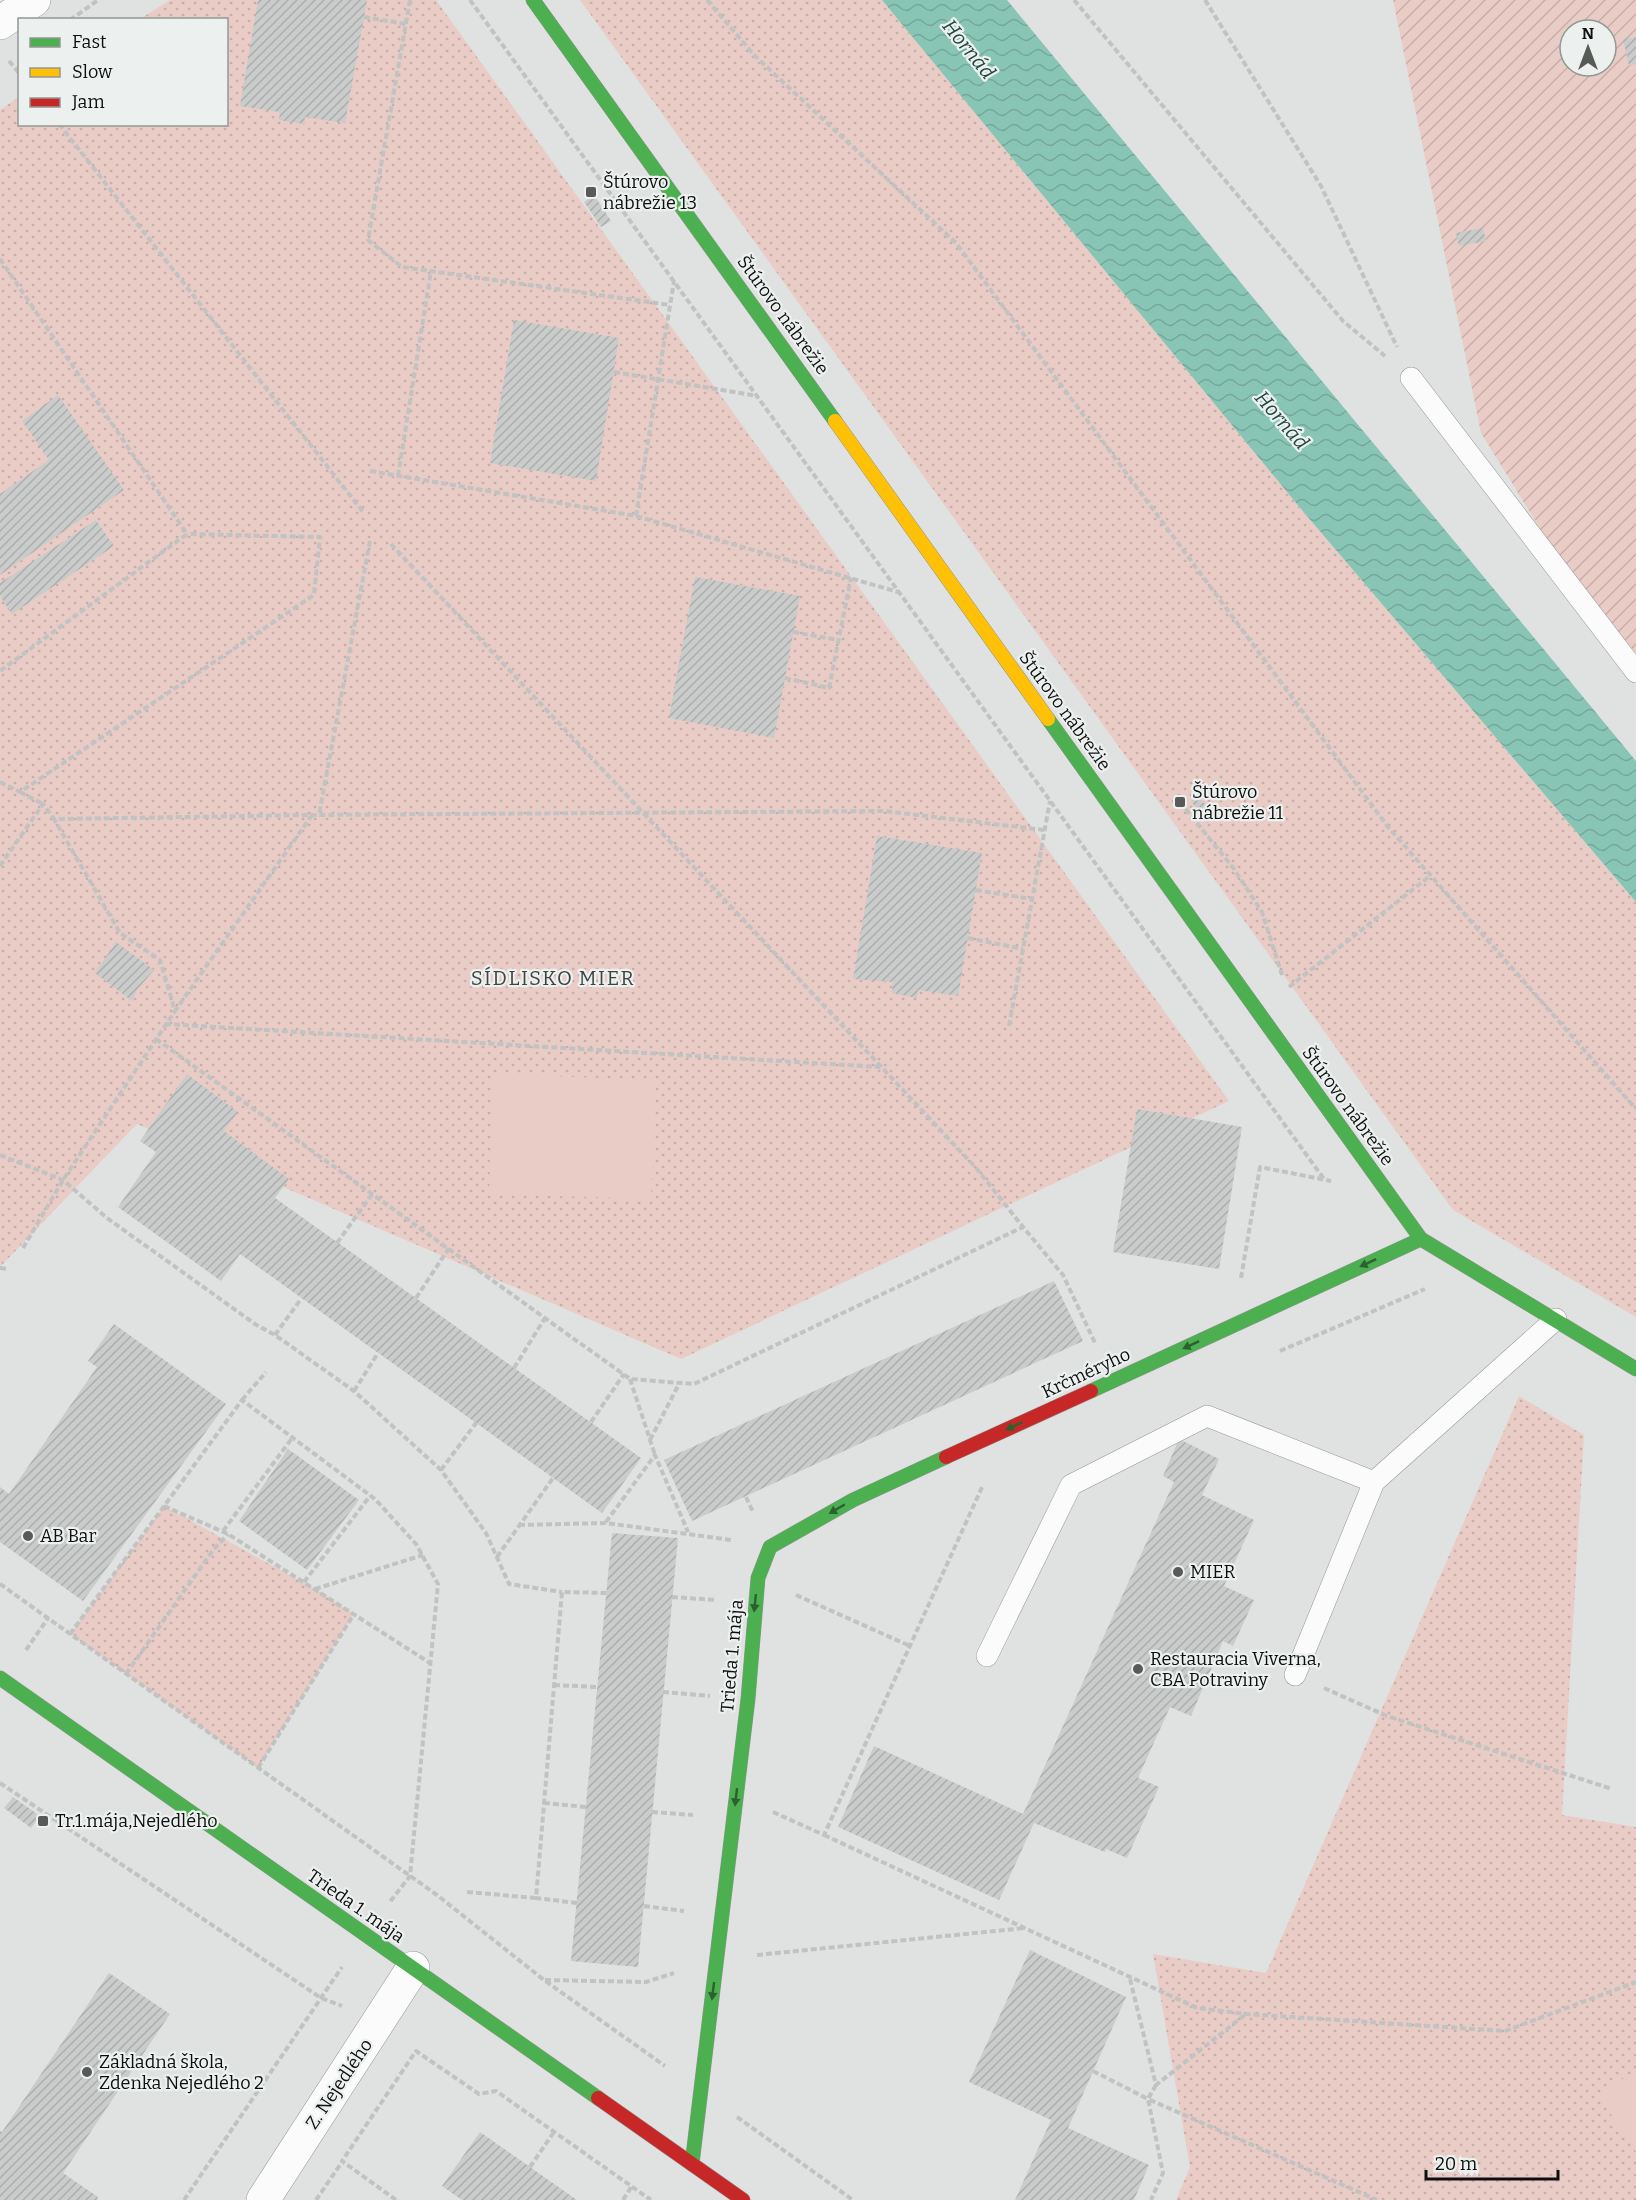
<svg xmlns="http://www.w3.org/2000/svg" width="1636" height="2200" font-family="Bitter,serif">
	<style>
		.grass { fill: url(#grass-dots) }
		.garden { fill: url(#garden-furrows); fill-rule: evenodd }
		.pitch { fill: #eaccc6 }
		.water { fill: url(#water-waves) }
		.building { fill: url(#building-hatch) }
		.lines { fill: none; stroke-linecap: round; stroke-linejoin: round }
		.lane-casing { stroke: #959796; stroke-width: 22 }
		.street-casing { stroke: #959796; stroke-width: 34 }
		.fast-casing { stroke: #959796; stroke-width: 15 }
		.slow-casing { stroke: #959796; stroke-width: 15 }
		.jam-casing { stroke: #959796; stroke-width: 15 }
		.path { stroke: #c1c2c2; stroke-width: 4; stroke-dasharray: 6 3; stroke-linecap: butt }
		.lane { stroke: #fafbfa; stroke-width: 21 }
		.street { stroke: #fafbfa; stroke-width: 33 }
		.fast { stroke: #4caf50; stroke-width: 14 }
		.slow { stroke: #ffc107; stroke-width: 14 }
		.jam { stroke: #c62828; stroke-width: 14 }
		.oneway { fill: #2d6030 }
		.poi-dot { fill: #585a58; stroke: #ecf1ef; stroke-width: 2 }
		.labels { text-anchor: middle; stroke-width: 4.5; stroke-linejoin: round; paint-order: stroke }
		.poi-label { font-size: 18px; fill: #0e100f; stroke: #ecf1ef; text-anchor: start }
		.street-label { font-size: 18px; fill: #0e100f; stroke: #ecf1ef }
		.water-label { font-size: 20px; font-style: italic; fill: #21483e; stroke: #ecf1ef }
		.neighbourhood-label { font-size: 20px; letter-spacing: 1.5px; fill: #3f4342; stroke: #ecf1ef }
	</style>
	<defs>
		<pattern id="grass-dots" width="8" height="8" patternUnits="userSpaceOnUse" patternTransform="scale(1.5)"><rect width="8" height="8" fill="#eaccc6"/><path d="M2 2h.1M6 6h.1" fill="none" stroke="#c8aea9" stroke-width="1.8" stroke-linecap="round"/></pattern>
		<pattern id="garden-furrows" width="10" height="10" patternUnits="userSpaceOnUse" patternTransform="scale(1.5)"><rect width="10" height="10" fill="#eaccc6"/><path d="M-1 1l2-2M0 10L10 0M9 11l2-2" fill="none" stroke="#c8aea9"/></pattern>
		<pattern id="water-waves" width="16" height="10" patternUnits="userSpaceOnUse" patternTransform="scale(1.5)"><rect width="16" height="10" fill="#89c5b5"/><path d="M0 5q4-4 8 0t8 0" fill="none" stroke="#75a89a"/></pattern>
		<pattern id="building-hatch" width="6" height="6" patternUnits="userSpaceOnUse" patternTransform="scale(1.5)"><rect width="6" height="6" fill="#cacbcb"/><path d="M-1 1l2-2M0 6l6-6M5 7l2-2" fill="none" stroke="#acadad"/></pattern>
	</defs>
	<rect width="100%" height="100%" fill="#e0e2e1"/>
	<!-- grass -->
	<path class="grass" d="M170 0H436L1229 1101 681 1359 137 1124 0 1267V110L19 97 20 124H226V20L140 19Z
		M580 0H882L1301 509 1636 902V1317L1453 1210Z
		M1519 1396 1584 1435 1562 1815 1636 1827V2200H1176L1190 2167 1153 1954 1266 1973Z
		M164 1506 315 1589 354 1614 258 1768 70 1634Z"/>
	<!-- garden -->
	<path class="garden" d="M1393 0H1636V653L1575 585 1481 433ZM1570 30H1606V66H1570Z"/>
	<!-- pitch -->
	<path class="pitch" d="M493 1074 656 1080 651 1199 489 1194Z
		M1636 2070V2152L1598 2095Z"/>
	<!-- water -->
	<path class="water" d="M882 0H1007L1636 761V902L1301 509Z"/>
	<!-- building -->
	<path class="building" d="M258 0H367L345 123 305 117 304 124 279 120 280 112 240 106Z
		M1636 37V64L1629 66 1623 39Z
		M594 195 611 221 601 227 584 202Z
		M1483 228 1486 241 1459 246 1456 233Z
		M514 320 619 338 596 481 490 463Z
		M58 395 124 490 0 575V494L49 460 22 421Z
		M96 520 114 546 12 614 0 596V583Z
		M695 577 800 596 774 738 669 718Z
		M1198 795 1215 817 1207 823 1191 801Z
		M877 836 982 853 958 996 918 990 917 998 892 993 893 982 853 979Z
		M116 942 154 970 137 990 132 1001 95 973Z
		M187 1074 238 1112 224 1131 289 1179 275 1198 641 1458 602 1513 240 1254 221 1281 118 1207 156 1152 140 1141Z
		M1137 1109 1242 1127 1219 1269 1113 1252Z
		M1054 1281 1083 1341 692 1521 664 1460Z
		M114 1324 226 1404 83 1601 0 1542V1487L9 1494 97 1367 88 1361Z
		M1179 1439 1219 1459 1202 1495 1254 1520 1224 1586 1254 1600 1233 1646 1223 1641 1191 1716 1170 1707 1138 1778 1159 1787 1127 1858 1106 1849 1105 1852 1034 1823 999 1900 838 1827 874 1746 1023 1814 1174 1482 1163 1476Z
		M288 1449 359 1500 307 1570 239 1521Z
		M612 1533 678 1538 638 1967 571 1961Z
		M13 1797 40 1816 31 1828 4 1808Z
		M1030 1950 1126 1997 1068 2128 1149 2165 1134 2200H1015L1051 2120 969 2082Z
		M109 1973 170 2014 63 2173 98 2197 97 2200H0V2131L2 2132Z
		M480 2132 530 2167 577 2200H462L442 2186Z"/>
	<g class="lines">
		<!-- lane casing -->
		<g class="lane-casing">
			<path id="lane" d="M1411 378 1636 672
				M987 1656 1071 1485 1207 1416 1374 1482 1556 1319
				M1295 1675 1374 1482"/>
		</g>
		<!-- street casing -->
		<g class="street-casing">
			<path id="street" d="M0 23 34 0
				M263 2200 413 1968"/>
		</g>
		<!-- fast casing -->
		<g class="fast-casing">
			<path id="fast" d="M533 0 835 421
				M1048 719 1421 1239 1636 1369
				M1091 1391 1421 1239
				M0 1678 598 2098
				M692 2164 748 1699 758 1578 770 1547 853 1500 946 1457"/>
		</g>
		<!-- slow casing -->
		<g class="slow-casing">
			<path id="slow" d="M835 421 1048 719"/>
		</g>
		<!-- jam casing -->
		<g class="jam-casing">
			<path id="jam" d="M946 1457 1091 1391
				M598 2098 743 2200"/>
		</g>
		<!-- path -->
		<path class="path" d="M410 0 368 240 402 267 670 305
			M470 0 1324 1179
			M707 0 755 56 956 243 1388 827 1636 1109
			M1074 0 1343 321 1385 356
			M1205 0 1321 186 1397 347
			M364 17 406 24
			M70 20 98 0
			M9 61 20 74
			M59 124 363 512
			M0 259 187 534 0 671
			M614 372 758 396
			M370 471 636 516 898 592
			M398 476 431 271
			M636 516 674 281
			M370 541 319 815 884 811 1044 830
			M391 544 977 1169 1023 1227
			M793 632 838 640
			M785 678 829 688 851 578
			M0 782 20 792 314 595 320 537 187 534
			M20 792 43 804
			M1180 802 1234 869 1262 912 1282 975
			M312 815 175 1011 160 960 120 933 54 819 312 815H319
			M0 866 43 804 54 819
			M976 890 1031 899
			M968 938 1023 949
			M1289 987 1430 876
			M165 1024 880 1067
			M1009 1026 1050 801
			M156 1039 630 1379 694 1384 1023 1227 1063 1275 1096 1345
			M0 1155 63 1180 107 1218 255 1324 275 1335 354 1391 441 1470 486 1533 509 1584 562 1592
			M337 1243 373 1193
			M23 1248 63 1180 175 1011
			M0 1268 8 1269
			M1241 1278 1260 1167 1331 1181
			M416 1298 449 1248
			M275 1335 301 1299
			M1280 1351 1425 1289
			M514 1368 545 1318
			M630 1379 655 1455
			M354 1391 378 1353
			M242 1400 266 1372
			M591 1422 624 1374
			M650 1440 680 1382
			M441 1470 476 1423
			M746 1497 753 1512
			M164 1506 228 1534 430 1663
			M606 1522 655 1455 688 1532
			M519 1525 606 1523 731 1540
			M223 1531 293 1437
			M497 1557 553 1478
			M304 1582 370 1496
			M0 1584 437 1895 544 1980 665 2066
			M315 1589 423 1555
			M796 1595 910 1646
			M672 1597 716 1600
			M70 1634 242 1400 375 1499 416 1544 438 1584 410 1876 389 1903
			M26 1650 48 1618
			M126 1674 213 1550 228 1534
			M554 1685 597 1687
			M1324 1688 1387 1716 1612 1789
			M663 1692 710 1696
			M258 1768 354 1614
			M0 1783 321 1998 342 2006
			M544 1803 586 1807
			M652 1812 693 1815
			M773 1812 824 1835 983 1485
			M824 1835 1197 2008 1246 2014 1505 2031 1636 1982
			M467 1892 536 1898
			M577 1903 536 1898 562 1592 606 1593
			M644 1906 684 1911
			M757 1955 1025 1928
			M1130 1979 1156 2085 1246 2014
			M545 1980 646 1982 674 1973
			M1093 2071 1148 2099 1163 2173 1151 2200
			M1156 2085 1148 2099 1377 2200
			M737 2117 853 2200
			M530 2167 554 2132
			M184 2200 342 1967
			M316 2200 342 2162
			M396 2200 342 2161 416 2051 479 2094 496 2091 651 2200
			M623 2200 632 2186"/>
		<!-- lane -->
		<use href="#lane" class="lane"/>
		<!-- street -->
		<use href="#street" class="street"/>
		<!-- fast -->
		<use href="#fast" class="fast"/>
		<!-- slow -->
		<use href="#slow" class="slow"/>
		<!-- jam -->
		<use href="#jam" class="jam"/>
	</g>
	<!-- one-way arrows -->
	<defs><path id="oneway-solid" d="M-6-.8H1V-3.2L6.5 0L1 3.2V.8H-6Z" transform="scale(1.5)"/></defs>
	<g class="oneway">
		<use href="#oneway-solid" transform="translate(1368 1263) rotate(155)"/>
		<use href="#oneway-solid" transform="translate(1191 1345) rotate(155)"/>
		<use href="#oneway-solid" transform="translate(1014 1426) rotate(155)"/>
		<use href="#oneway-solid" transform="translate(837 1509) rotate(150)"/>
		<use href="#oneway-solid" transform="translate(755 1603) rotate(96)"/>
		<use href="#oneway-solid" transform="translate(736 1797) rotate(97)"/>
		<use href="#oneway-solid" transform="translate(713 1991) rotate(97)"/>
	</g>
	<!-- markers -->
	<g class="poi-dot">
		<rect x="585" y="186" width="12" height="12" rx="3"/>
		<rect x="1174" y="796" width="12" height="12" rx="3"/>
		<circle cx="28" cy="1536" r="6"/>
		<circle cx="1178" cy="1572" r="6"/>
		<circle cx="1138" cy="1669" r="6"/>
		<rect x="37" y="1815" width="12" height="12" rx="3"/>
		<circle cx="87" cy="2072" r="6"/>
	</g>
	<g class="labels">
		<!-- poi labels -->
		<g class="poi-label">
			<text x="603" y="188">Štúrovo<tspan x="603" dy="21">nábrežie 13</tspan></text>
			<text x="1192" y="798">Štúrovo<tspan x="1192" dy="21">nábrežie 11</tspan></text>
			<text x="40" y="1542">AB Bar</text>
			<text x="1190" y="1578">MIER</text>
			<text x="1150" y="1665">Restauracia Viverna,<tspan x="1150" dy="21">CBA Potraviny</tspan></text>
			<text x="55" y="1827">Tr.1.mája,Nejedlého</text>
			<text x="99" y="2068">Základná škola,<tspan x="99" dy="21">Zdenka Nejedlého 2</tspan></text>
		</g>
		<!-- street labels -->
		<g class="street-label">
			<text transform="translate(783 315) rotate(54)" y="6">Štúrovo nábrežie</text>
			<text transform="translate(1065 711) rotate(54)" y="6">Štúrovo nábrežie</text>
			<text transform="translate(1348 1106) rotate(54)" y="6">Štúrovo nábrežie</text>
			<text transform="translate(1086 1373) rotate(-25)" y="6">Krčméryho</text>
			<text transform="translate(732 1656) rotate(-85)" y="6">Trieda 1. mája</text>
			<text transform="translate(356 1906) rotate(35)" y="6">Trieda 1. mája</text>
			<text transform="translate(339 2084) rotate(-56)" y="6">Z. Nejedlého</text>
		</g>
		<!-- water labels -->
		<g class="water-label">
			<text transform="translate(969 49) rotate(51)" y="7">Hornád</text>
			<text transform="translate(1282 420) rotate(49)" y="7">Hornád</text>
		</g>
		<!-- neighbourhood labels -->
		<g class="neighbourhood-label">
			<text x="553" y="985">SÍDLISKO MIER</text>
		</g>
	</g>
	<!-- legend -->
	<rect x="18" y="18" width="210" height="108" fill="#ecf1ef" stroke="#939795" stroke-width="1.5"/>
	<rect x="30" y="38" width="30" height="9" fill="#4caf50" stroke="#939795" stroke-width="1.5"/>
	<text x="72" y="48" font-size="18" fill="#0e100f">Fast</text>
	<rect x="30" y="68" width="30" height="9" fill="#ffc107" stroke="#939795" stroke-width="1.5"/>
	<text x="72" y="78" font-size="18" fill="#0e100f">Slow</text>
	<rect x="30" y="98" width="30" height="9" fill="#c62828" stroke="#939795" stroke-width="1.5"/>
	<text x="72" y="108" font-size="18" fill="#0e100f">Jam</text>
	<!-- north arrow -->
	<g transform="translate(1588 48)"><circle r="28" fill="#ecf1ef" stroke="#939795" stroke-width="1.5"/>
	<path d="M0-4.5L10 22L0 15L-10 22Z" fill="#585a58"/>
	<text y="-9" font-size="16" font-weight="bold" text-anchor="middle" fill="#0e100f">N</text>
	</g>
	<!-- scale -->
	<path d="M1426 2170v9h132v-9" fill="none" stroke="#0e100f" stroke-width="3"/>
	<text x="1435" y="2170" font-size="18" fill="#0e100f" stroke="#ecf1ef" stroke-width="4.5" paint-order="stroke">20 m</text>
</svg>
